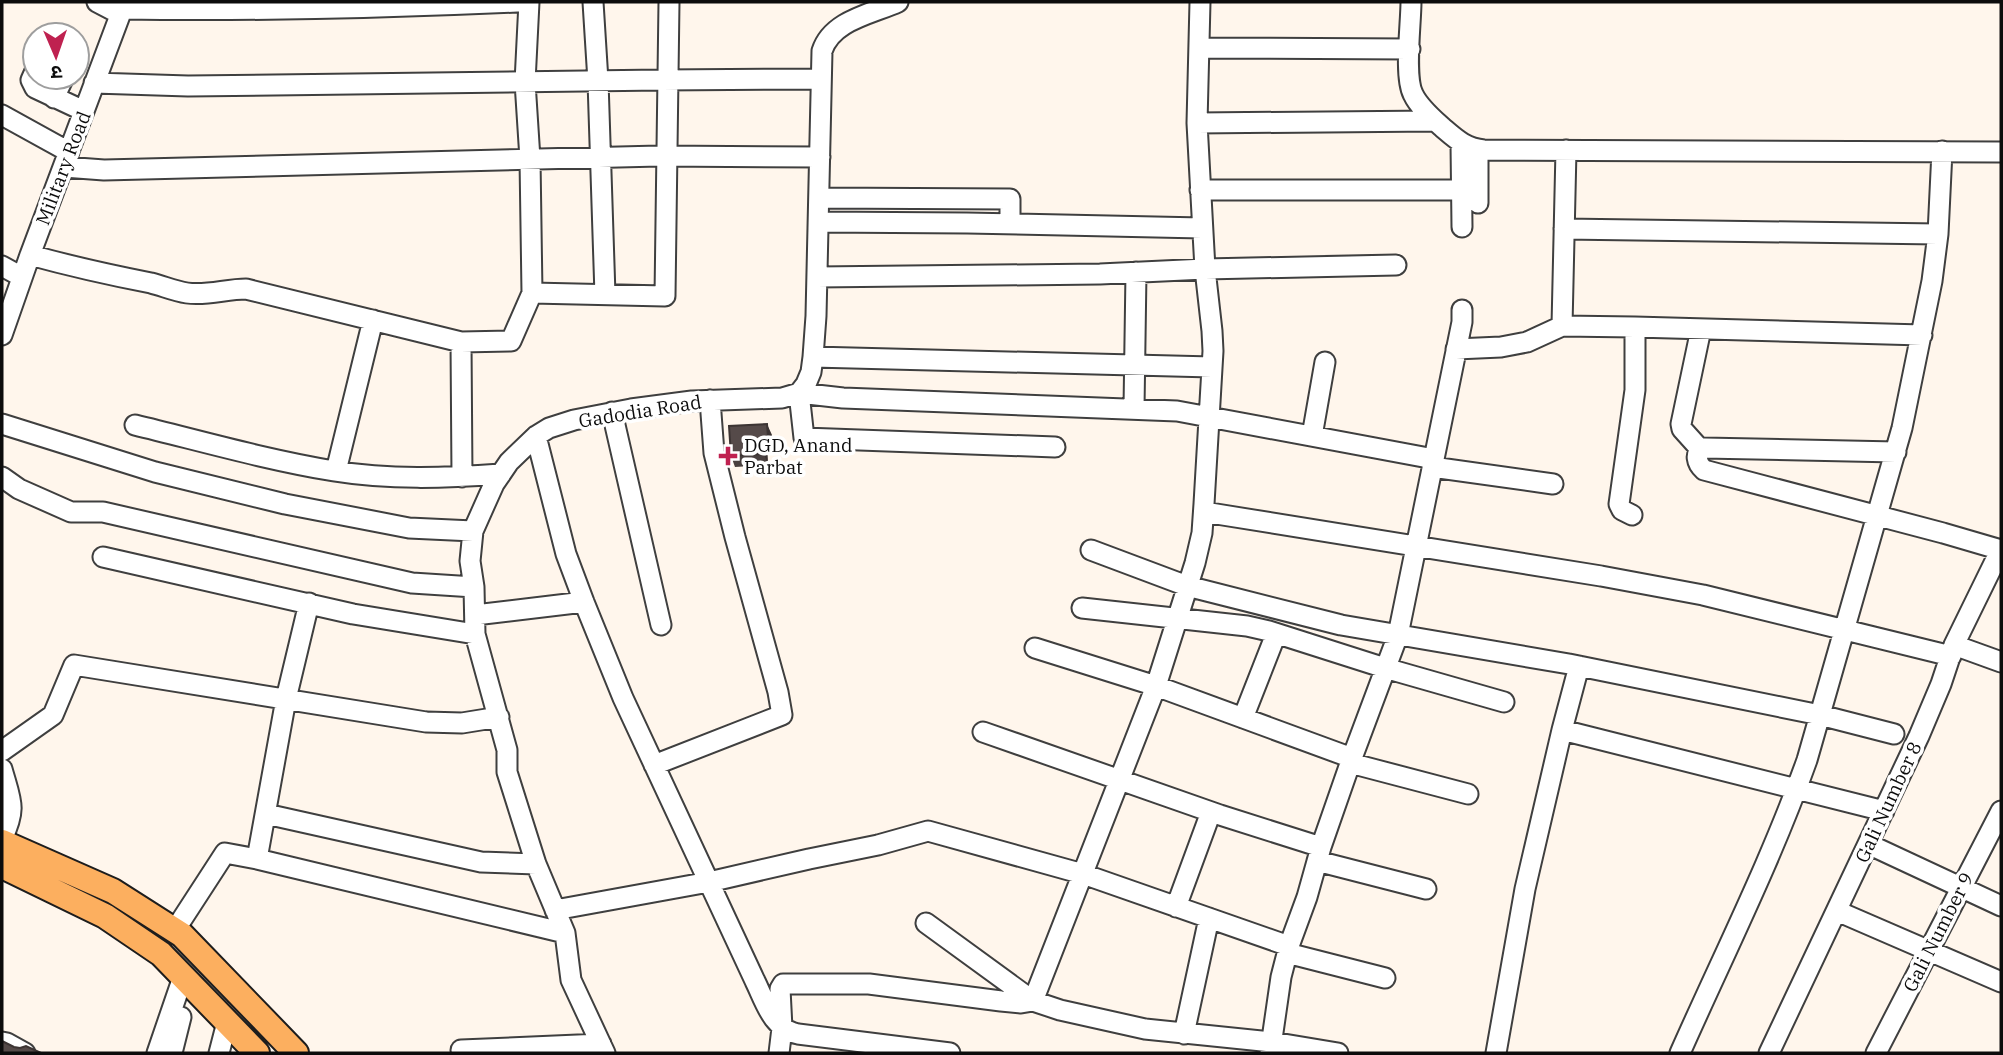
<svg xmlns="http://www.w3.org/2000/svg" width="2003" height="1055" font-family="'IBM Plex Serif','Noto Sans Devanagari',serif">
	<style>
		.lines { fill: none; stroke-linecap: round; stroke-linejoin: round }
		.minor-casing { stroke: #3f3f3f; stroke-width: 23 }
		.major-casing { stroke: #1d1d1d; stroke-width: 28 }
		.minor { stroke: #fff; stroke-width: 19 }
		.major { stroke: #fcaf5f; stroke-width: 24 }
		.wall { fill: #49403f }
		.shaded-wall { fill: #3c3433 }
		.building { fill: #554a49; stroke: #3c3433; stroke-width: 2 }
		.poi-dot { fill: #bf2150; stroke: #fff; stroke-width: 2.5 }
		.labels { text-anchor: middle; stroke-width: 7; stroke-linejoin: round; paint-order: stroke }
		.street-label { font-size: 19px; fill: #0c0c0c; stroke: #fff }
		.poi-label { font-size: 19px; fill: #0c0c0c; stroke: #fff; text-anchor: start }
	</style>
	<rect width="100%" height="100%" fill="#fff6ec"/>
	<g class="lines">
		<!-- minor casing -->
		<g class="minor-casing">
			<path id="minor" d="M97 2 120 14
				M593 2 598 81 605 295
				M1411 2C1411 24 1404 76 1413 94 1419 107 1432 118 1442 127 1456 139 1465 148 1484 150L2001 152
				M122 9C254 11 385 8 517 2
				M1199 48 1410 49
				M35 71 31 80 35 88 84 111
				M94 83 188 86 661 80 821 79
				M54 98 64 77
				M2 115 69 152
				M1197 123 1435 121
				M1461 144 1462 227
				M64 167 104 170 659 156 820 157
				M1200 190H1461
				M819 198 1010 199V223
				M1478 203V150
				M819 222 967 223 1202 228
				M1564 229 1938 234
				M30 255C70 266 110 275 151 283 163 286 174 291 187 293 207 296 226 289 246 289L461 342 511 341 532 293 530 159 525 82 529 2
				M2 266 22 277
				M817 277 1100 274 1205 269 1396 265
				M532 293 665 296 669 2
				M1562 326 1566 150
				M2 335 30 255 125 2
				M461 342 462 477
				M1456 349 1501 347 1527 342 1562 326 1635 327 1922 335
				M813 357 1212 367
				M1134 408 1136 272
				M612 412 661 625
				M2 424 155 472 285 504 409 528 473 531
				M135 425C201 441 267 460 334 471 389 480 446 478 501 474
				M536 436 566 554 584 602 623 698 755 981C765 1001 772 1029 798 1034L950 1053
				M1312 436 1325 362
				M1055 447 804 438 799 393 843 398 1177 411 1434 459
				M1700 449 1682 429 1681 424 1701 329
				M1896 452 1704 448C1693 452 1697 464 1704 470L1943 533 2001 550
				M1432 467 1553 484
				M336 471 373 320
				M2 477 19 489 71 512H103L412 583 474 587
				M1204 512 1601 576 1703 595 1951 656
				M1632 515 1622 510 1619 504 1635 390V327
				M1091 550 1187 586 1341 625 1569 664 1820 715 1894 734
				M103 557 353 614 475 634
				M1082 608 1247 626 1269 631 1385 668 1504 702
				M475 615 584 602
				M1954 645 2001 662
				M1035 648 1156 686 1352 758
				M1243 718 1276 634
				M1562 730 1884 811
				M983 732 1220 815 1321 847
				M2 751 53 715 74 665 426 722 462 723 499 717
				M1350 763 1468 794
				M654 765 782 715 778 692 735 537 714 453 710 400
				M2 769C11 801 17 808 2 839
				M266 814 481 862 536 864
				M1868 844 2001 906
				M257 859 286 699 309 603
				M1317 861 1426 889
				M1176 907 1211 812
				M555 910 709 882 809 859 878 845 928 831 1083 874 1289 946
				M1837 911 2001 982
				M926 923 1033 1001 1156 686 1195 563 1202 533 1204 504 1213 351 1212 331 1205 269 1197 123 1200 2
				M175 930 225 853 257 859 565 933
				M1287 953 1385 978
				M1184 1034 1209 918
				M2 1042 7 1043 25 1053
				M461 1050 601 1044
				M157 1053 183 977
				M172 1053 181 1017
				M219 1053 227 1022
				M605 1053 571 980 565 933 536 864 507 772V750L475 634 474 587 470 561 473 531 494 484 509 462 536 436 549 428 574 420 631 409 692 401 782 398 799 393 806 384 811 372 813 357 816 316 822 51C832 20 872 14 898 2
				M779 1053 782 1028 780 989 783 984H869L1001 1001 1021 1003 1033 1001 1060 1010 1145 1029 1272 1042 1338 1053
				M1270 1053 1281 977 1289 946 1307 897 1321 847 1352 758 1398 635 1462 322V310
				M1496 1053 1525 889 1562 730 1579 666
				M1680 1053C1723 956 1771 861 1807 760L1902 428 1932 281 1938 234 1942 151
				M1769 1053 1919 736 1941 684 1954 645 2001 549
				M1876 1053 2001 811"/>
		</g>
		<!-- major casing -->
		<g class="major-casing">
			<path id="major" d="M2 842 113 891 182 935 296 1053
				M2 866 105 916 161 954 257 1053"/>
		</g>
		<!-- minor -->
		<use href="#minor" class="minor"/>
		<!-- major -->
		<use href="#major" class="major"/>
	</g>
	<!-- wall -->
	<path class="wall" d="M729 426 772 435V448L767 449 768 465 735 467 731 456Z"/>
	<!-- shaded-wall -->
	<path class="shaded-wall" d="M767 424 772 435V448L768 437Z
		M763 437 767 449 768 465 764 454Z"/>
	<!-- building -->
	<path class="building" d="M767 424 768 437H763L764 454 731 456 729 426Z
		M2 1041 14 1047 20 1048 26 1046 41 1053H2Z"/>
	<!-- markers -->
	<path class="poi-dot" d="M724.5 445.5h7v7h7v7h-7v7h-7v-7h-7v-7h7z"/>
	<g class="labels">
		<!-- street labels -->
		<g class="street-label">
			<text transform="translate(63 168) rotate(-69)" y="7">Military Road</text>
			<text transform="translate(640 411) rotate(-9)" y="7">Gadodia Road</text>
			<text transform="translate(1888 802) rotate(-65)" y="7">Gali Number 8</text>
			<text transform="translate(1938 932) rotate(-63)" y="7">Gali Number 9</text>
		</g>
		<!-- poi labels -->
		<g class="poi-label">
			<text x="744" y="452">DGD, Anand<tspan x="744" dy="22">Parbat</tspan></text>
		</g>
	</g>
	<!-- border -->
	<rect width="2003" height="1055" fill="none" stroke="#0c0c0c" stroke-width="7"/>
	<!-- north arrow -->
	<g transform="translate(56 56) rotate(178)"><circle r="33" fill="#ffffff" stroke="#9e9e9e" stroke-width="2"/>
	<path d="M0-5L12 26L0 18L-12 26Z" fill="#bf2150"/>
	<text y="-10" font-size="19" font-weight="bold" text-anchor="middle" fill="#0c0c0c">उ</text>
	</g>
</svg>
